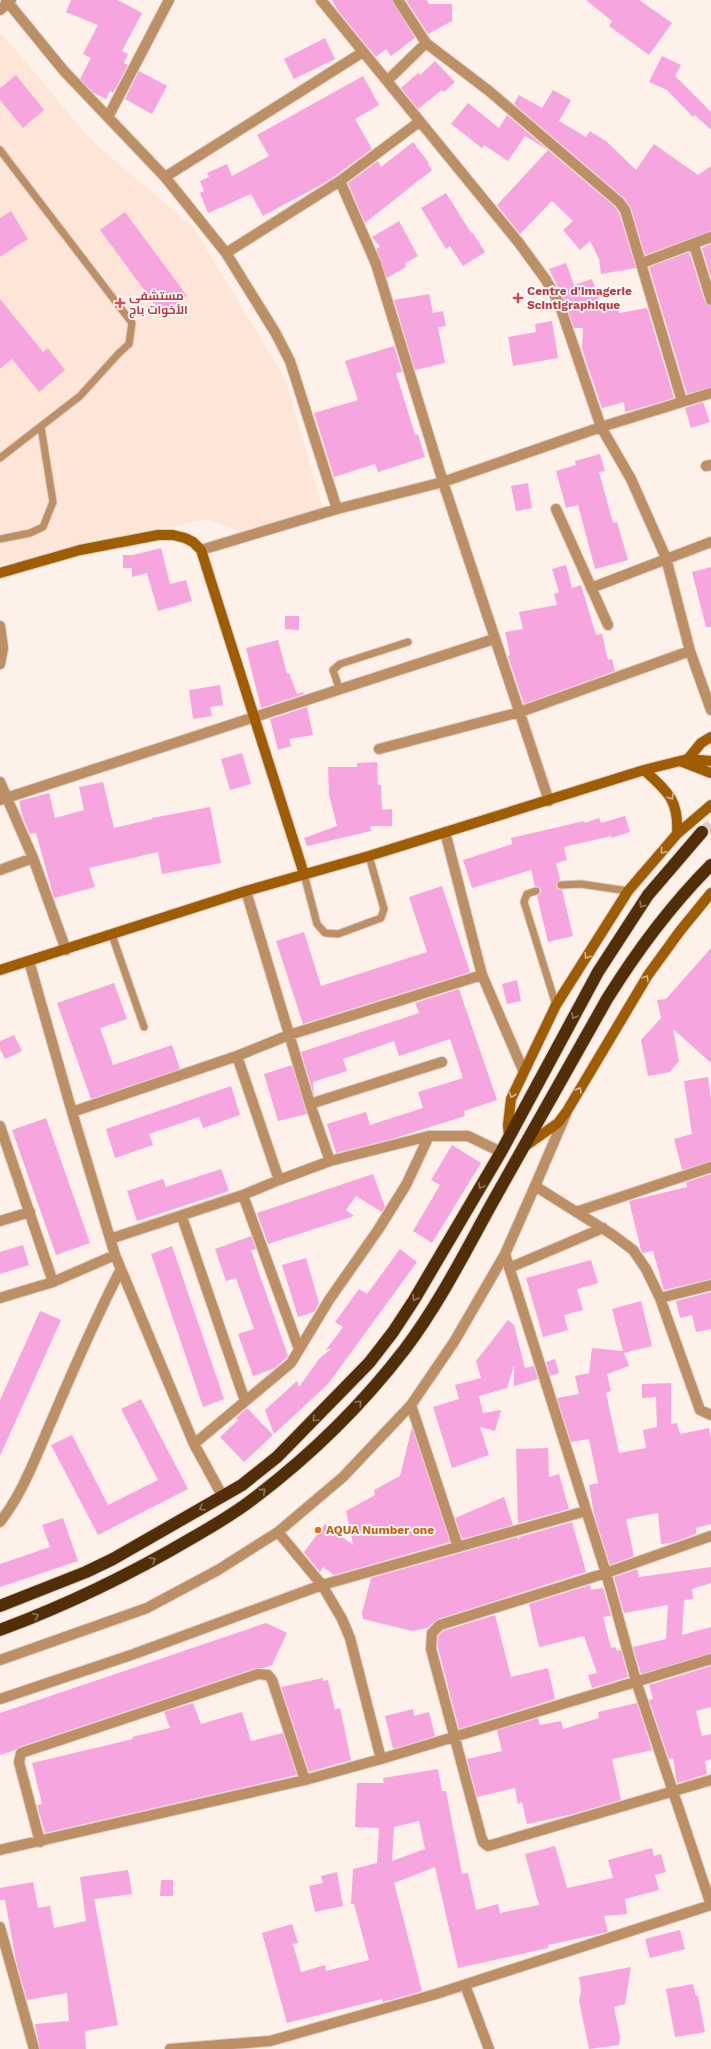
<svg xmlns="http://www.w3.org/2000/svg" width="711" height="2049" font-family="'Work Sans',Cairo,sans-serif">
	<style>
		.built { fill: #fde6d7 }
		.building { fill: #f6a5df; fill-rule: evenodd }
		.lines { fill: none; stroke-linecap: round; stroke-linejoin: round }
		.highway-tunnel { stroke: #dbcec7; stroke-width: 12; stroke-dasharray: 12 6; stroke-linecap: butt }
		.lane-casing { stroke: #d8ccc4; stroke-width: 9 }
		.street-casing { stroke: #d8ccc4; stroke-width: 12 }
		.secondary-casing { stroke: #d8ccc4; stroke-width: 12 }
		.highway-casing { stroke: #d8ccc4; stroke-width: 14 }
		.lane { stroke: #bd8f64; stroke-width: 7 }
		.street { stroke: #bd8f64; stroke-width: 10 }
		.secondary { stroke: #9f5c00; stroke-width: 10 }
		.highway { stroke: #512e06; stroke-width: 12 }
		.oneway { stroke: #d4b68c }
		.oneway2 { stroke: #8e775d }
		.health-dot { fill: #e0444e; stroke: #fff; stroke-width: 1.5 }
		.food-dot { fill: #e8710a; stroke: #fff; stroke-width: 1.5 }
		.labels { text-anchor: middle; stroke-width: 3.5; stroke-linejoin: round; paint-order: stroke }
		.health-label { font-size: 12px; font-weight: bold; fill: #be3a42; stroke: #fff; text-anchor: start }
		.food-label { font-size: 12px; font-weight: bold; fill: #c56008; stroke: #fff; text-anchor: start }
	</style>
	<rect width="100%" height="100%" fill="#fef1e9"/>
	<!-- built -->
	<path class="built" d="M2 34 92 141 193 227 285 378 323 509 241 532 207 519 0 565V35Z"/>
	<!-- building -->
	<path class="building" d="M71 0H118L142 13 122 51 128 54 124 63 128 65 113 93 110 91 106 99 94 93 80 79 91 58 83 54 98 25 66 12Z
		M332 0H392L415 38 391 56 386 49 376 57 339 12Z
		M406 0H427L429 4H452V21L428 34Z
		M586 0H639L672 23 649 55 609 26 612 21Z
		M325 38 335 59 294 79 284 59Z
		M662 56 681 65 675 76 711 112V130L695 115 693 117 667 90 649 82Z
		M435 61 455 82 444 92 442 90 418 109 401 88 418 73 420 75Z
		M139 71 167 86 152 114 125 99Z
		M16 75 44 110 23 128 0 100V88Z
		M363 76 379 105 355 119 372 149 328 181 263 216 251 194 208 213 200 193 204 191 200 181 209 177 207 173 227 164 232 176 269 156 257 135Z
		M553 90 571 100 559 121 586 137 590 131 607 142 636 170 654 144 698 175 711 166V231L645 255 631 208 624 198 514 104 519 95 542 108Z
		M468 103 499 128 507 115 548 150 525 136 508 161 484 145 482 148 451 124Z
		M413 142 429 163 428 164 432 170 365 223 348 183 378 161 381 167Z
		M548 150 614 206 619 213 636 268 601 274 599 259 590 241 580 250 563 230 573 221 552 201 520 234 497 205Z
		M446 193 471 233 472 232 485 252 463 266 450 246 446 249 421 208Z
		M11 211 28 239 0 257V218Z
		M125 212 187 296 162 314 100 230Z
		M399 221 418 256 405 263 406 267 387 278 376 249 380 247 372 237Z
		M711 244V278L702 248Z
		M689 252 705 302 711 306V387L687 394 649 267Z
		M566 263 574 285 592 279 599 299V304L619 305V313L647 308 674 398 629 411 625 412 624 402 602 408 582 349 583 328H574L565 301 549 269Z
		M429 294 433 313 443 311 446 326 438 327 445 363 415 370 394 300Z
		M0 299 43 352 48 348 65 370 39 392 12 359 0 369Z
		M552 321 558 358 513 366 508 337 536 332 535 324Z
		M394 346 402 372 396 373 415 435 418 434 425 457 378 472 375 464 334 477 314 413 358 400 345 361Z
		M703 402 710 422 691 428 685 408Z
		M600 454 605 471 599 472 613 523 617 522 628 560 595 569 578 505 566 508 556 471 576 465 575 461Z
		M528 483 532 508 516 511 511 486Z
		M161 548 170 584 186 580 192 601 158 611 147 573 132 577V568H123V555H133Z
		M566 565 572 588 581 585 596 635 602 634 608 660 612 659 615 671 524 704 508 656 510 655 505 632 523 629 519 612 557 605 554 594 559 592 552 569Z
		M711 567V627H706L692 572Z
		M285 616H299V630L285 629Z
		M278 640 287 674 289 673 297 694 303 692 304 694 261 708 246 648Z
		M220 685 223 705 210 707 212 716 193 719 189 690Z
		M307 707 313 735 289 739 291 746 278 750 270 719Z
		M242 753 251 784 230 790 221 759Z
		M377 762 378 785H381L382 810 392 809V826H370L371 831 307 846 304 838 337 826 329 795 328 767H357V763Z
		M103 782 114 828 152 819V818L210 807 221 863 162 874 158 852 89 868 95 887 54 898 36 833 30 834 23 818 19 801 49 793 55 818 84 810 79 787Z
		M625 816 630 832 611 838V836L564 847 567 860 556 863 560 880 556 886 558 889 562 890 573 936 548 942 537 896 540 894 541 890 539 887 535 886 531 870 472 888 463 860 512 844 511 838 584 821 585 823 599 818 601 823Z
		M442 886 470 972 303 1024 276 941 304 932 321 986 427 952 409 897Z
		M711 948V1063L673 1029 679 1061 670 1072 648 1076 641 1040 661 1018 657 1000 666 999Z
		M517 980 521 1001 507 1004 502 984Z
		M114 983 127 1019 100 1028 113 1065 172 1045 180 1069 91 1099 57 1003Z
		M459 989 497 1100 464 1111 465 1116 392 1139 336 1153 327 1124 366 1112 370 1125 423 1108 418 1092 463 1078 450 1039 399 1056 394 1041 343 1059 347 1071 313 1082 314 1096 301 1052 419 1013 415 1003Z
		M14 1035 22 1051 5 1059 0 1049V1041Z
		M292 1065 307 1114 278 1121 264 1074Z
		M708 1077 711 1099V1161L682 1170 674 1139 692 1134 684 1081Z
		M231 1086 240 1115 203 1128 199 1117 149 1134 153 1145 115 1158 106 1129Z
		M46 1118 90 1243 56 1255 12 1130Z
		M452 1145 481 1163 432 1243 413 1231 440 1185 431 1180Z
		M221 1169 229 1191 137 1221 127 1191 163 1179 166 1187Z
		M373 1174 385 1207 382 1212 356 1196 346 1210 354 1216 268 1244 257 1213Z
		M711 1174V1279L664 1290 653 1251 643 1253 641 1250 629 1201 687 1187 686 1182Z
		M251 1236 256 1249 251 1250 288 1356 275 1368 253 1376 238 1334 254 1329 236 1278 226 1281 215 1249Z
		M23 1245 29 1265 0 1274V1252Z
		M172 1246 224 1399 203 1407 151 1254Z
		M400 1249 417 1262 328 1384 274 1434 265 1410 297 1381 299 1387 319 1359 332 1348 326 1350 343 1327 335 1322 359 1289 367 1294Z
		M306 1258 319 1303 314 1312 298 1317 282 1265Z
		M591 1260 598 1283 577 1289 583 1310 564 1315 568 1330 543 1337 526 1278Z
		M711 1292V1329L696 1332 692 1315 680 1318 676 1301Z
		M641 1301 652 1346 624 1353 629 1366 607 1374 611 1391 606 1393 619 1453 646 1448 643 1430 657 1427 656 1397 642 1398V1384L671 1383V1424L677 1423 680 1434 709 1428 711 1438V1524L696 1528V1534L671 1543 661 1544 658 1513 626 1519 634 1556 610 1565 594 1514 589 1485 598 1483 589 1439 571 1442 557 1398 579 1394 575 1376 589 1373 592 1348 623 1351 612 1309Z
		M40 1311 61 1320 0 1456V1400Z
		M508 1320 514 1325 525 1368 534 1366 538 1379 514 1386V1365L507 1388 479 1396 483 1413 501 1410 495 1431 480 1427 489 1455 452 1468 433 1407 459 1399 455 1385 481 1378 476 1361Z
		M555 1359 559 1373 550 1376 546 1362Z
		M141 1399 188 1489 98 1535 51 1445 72 1435 108 1505 158 1480 121 1409Z
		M247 1408 273 1435 244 1462 220 1437 238 1420 236 1418Z
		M412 1427 450 1542 334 1575 323 1567 320 1572 302 1550 304 1552 325 1524 353 1545 346 1511 375 1495 374 1490 400 1476Z
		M548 1448 549 1477 559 1474 569 1509 518 1523 516 1449Z
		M504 1497 513 1525 462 1539 455 1518Z
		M63 1518 78 1561 0 1587V1564L50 1547 42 1525Z
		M572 1522 586 1572 438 1619 427 1628 412 1631 363 1619 362 1613 371 1578 517 1537 519 1541V1537Z
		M711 1567V1583L692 1589 693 1599 684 1600 682 1635 711 1627V1653L641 1674 633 1647 666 1639 668 1605 624 1613 614 1577 637 1569 639 1577Z
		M590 1585 591 1590 603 1588 611 1616 603 1617 611 1648 615 1647 617 1651 621 1650 628 1677 592 1688 588 1675 597 1673 584 1636 539 1647 529 1604Z
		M495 1615 511 1677 548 1668 555 1699 459 1729 438 1648V1636L443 1631Z
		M266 1623 287 1633 272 1665 264 1668H256L19 1747 15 1750 0 1755V1713Z
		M711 1666V1707L696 1711 702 1736 711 1734V1759L705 1761 707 1774 677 1783 673 1758 669 1759 649 1700 653 1699 649 1685Z
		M323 1678V1681L328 1680 335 1710 340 1708 351 1760 309 1772 281 1687Z
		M193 1703 201 1724 242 1712 251 1741 283 1733 297 1775 45 1833 37 1805 42 1804 32 1763 133 1739 132 1737 170 1728 164 1712Z
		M637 1703 652 1750 612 1759 621 1800 573 1814 527 1824 522 1802 518 1804 515 1788 477 1797 467 1759 502 1751 497 1730 538 1718 540 1725 561 1721 563 1729 599 1718 598 1712Z
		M413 1709 414 1716 429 1712 435 1736 393 1749 385 1716Z
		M438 1769 442 1791H446L462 1874 468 1873 476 1910 498 1904 500 1913 539 1905 525 1854 555 1846 567 1888 613 1878 608 1860 652 1848 654 1856 661 1854 666 1872 655 1875 659 1890 625 1899 627 1914 604 1916 608 1932 548 1945V1948L458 1968 435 1867 394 1883 422 1991 383 2002 382 1999 287 2023 262 1933 292 1924 298 1943 293 1944 301 1972 325 1965 326 1971 369 1960 354 1904H351L353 1869 377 1863 379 1828 355 1827 357 1783H384L383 1778ZM419 1821 425 1849 392 1861 394 1827Z
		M128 1870 132 1894 94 1899 118 2025 85 2031 86 2049H40L35 2024 69 2021 67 1993 27 2000 16 1961 5 1900H0V1888L33 1882 38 1908 50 1906 54 1928 86 1921 80 1877Z
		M337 1872 343 1906 315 1912 309 1886 323 1883 321 1876Z
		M161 1880H173V1896H160Z
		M680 1930 685 1949 650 1958 645 1939Z
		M631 1967 625 2004 614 2007 620 2037 619 2045 589 2049 579 2001 581 1990 579 1977Z
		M693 1984 696 1996H698L705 2032 675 2037 666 1989Z"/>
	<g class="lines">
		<!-- highway-tunnel -->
		<path class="highway-tunnel" d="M702 832 711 825"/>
		<!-- lane casing -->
		<g class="lane-casing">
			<path id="lane" d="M0 150 132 323 129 344 119 353 80 396 0 458
				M0 539 30 533 43 527 53 502 41 427
				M339 688 333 670 340 664 408 642
				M304 874 317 924 325 933 338 934 381 918 384 909 369 856
				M561 885 581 884 628 891
				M536 891 527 894 524 902 556 1005
				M112 935 144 1027"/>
		</g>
		<!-- street casing -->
		<g class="street-casing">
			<path id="street" d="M6 0 64 71 165 177 226 253 275 332 290 361 337 509
				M321 0 519 243 546 280 559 303 601 427 631 479 666 558 690 651 711 710
				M398 0 426 43 489 91 619 202 625 210 682 401
				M0 10 11 0
				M387 81 426 43
				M108 117 169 0
				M165 177 363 52
				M340 181 376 264 443 482 549 801
				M694 245 711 300
				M226 253 340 181 419 122
				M642 263 711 237
				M706 466 711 465
				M556 509 608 625
				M201 550 337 509 443 482 601 427 711 393
				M591 588 711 542
				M0 626 3 648 0 664
				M379 749 520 712 690 651
				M0 782 33 858 66 950
				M0 800 494 639
				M445 832 482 975 523 1070
				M0 870 33 858
				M246 891 310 1104 330 1161
				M29 961 72 1112 115 1255 194 1444
				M237 1056 279 1180
				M310 1104 442 1062
				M72 1112 237 1056 289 1035 482 975
				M0 1126 53 1282
				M535 1186 566 1114
				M243 1195 299 1349
				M576 1212 711 1167
				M182 1217 245 1401
				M0 1221 30 1212
				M110 1239 243 1195 279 1180 330 1161 429 1136H468L501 1152
				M505 1254 606 1573 636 1681 711 1905
				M509 1268 603 1228
				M0 1298 53 1282 115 1255
				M660 1298 711 1285
				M411 1405 458 1547
				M223 1497 194 1444 291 1363 329 1300 378 1230 406 1185 429 1136
				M0 1522C23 1493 36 1456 51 1422 73 1370 95 1319 121 1269
				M278 1532 322 1585 586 1511
				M711 1536 606 1573 440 1625 432 1633 431 1649 481 1836 483 1842 488 1846 711 1780
				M0 1660 147 1608 218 1570 278 1532 343 1477 411 1405 454 1342 505 1254 535 1186 613 1235 633 1250 646 1269 660 1298 700 1410 711 1415
				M0 1699 134 1654 322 1585 342 1619 350 1638 381 1759
				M40 1842 19 1762 21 1753 258 1674 268 1675 272 1680 305 1780
				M0 1850 305 1780 381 1759 711 1659
				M0 1927 34 2049
				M465 1985 489 2049
				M170 2049 270 2041 436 1994 711 1905"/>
		</g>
		<!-- secondary casing -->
		<g class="secondary-casing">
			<path id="secondary" d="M0 573 80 550 158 535H173L185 538 193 542 201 550 304 874
				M688 759 701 743 711 737
				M680 761 711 773
				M644 770C668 792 679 800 677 834
				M0 970 246 891 369 856 644 770 688 759 711 761
				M509 1137 508 1125 511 1099 556 1005 628 891 677 834 711 805
				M524 1147 558 1123 567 1111 648 975 680 931 711 893"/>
		</g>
		<!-- highway casing -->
		<g class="highway-casing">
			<path id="highway" d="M0 1606 86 1572 113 1559 242 1485 277 1457 369 1363 393 1332 414 1300 501 1152 598 972 648 895 702 832
				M0 1630C67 1605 131 1574 192 1538 213 1526 235 1513 253 1499 310 1456 362 1405 405 1349 439 1304 464 1254 491 1205 530 1136 568 1067 607 999 637 951 671 905 711 865"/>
		</g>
		<!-- lane -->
		<use href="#lane" class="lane"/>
		<!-- street -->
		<use href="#street" class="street"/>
		<!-- secondary -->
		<use href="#secondary" class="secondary"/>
		<!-- highway -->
		<use href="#highway" class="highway"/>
	</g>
	<!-- one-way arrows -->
	<defs><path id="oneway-chevron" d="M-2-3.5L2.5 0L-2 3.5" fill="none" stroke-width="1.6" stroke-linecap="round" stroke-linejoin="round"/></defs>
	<g class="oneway">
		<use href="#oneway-chevron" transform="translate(671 797) rotate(58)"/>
		<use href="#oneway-chevron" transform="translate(663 851) rotate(130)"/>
		<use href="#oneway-chevron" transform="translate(587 956) rotate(122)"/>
		<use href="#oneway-chevron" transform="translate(646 978) rotate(-58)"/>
		<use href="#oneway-chevron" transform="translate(579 1090) rotate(-60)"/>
		<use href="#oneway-chevron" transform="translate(512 1095) rotate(109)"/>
	</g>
	<g class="oneway2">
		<use href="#oneway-chevron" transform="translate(642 905) rotate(123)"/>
		<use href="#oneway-chevron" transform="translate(574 1016) rotate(119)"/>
		<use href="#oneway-chevron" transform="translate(481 1186) rotate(121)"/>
		<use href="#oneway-chevron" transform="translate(415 1298) rotate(121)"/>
		<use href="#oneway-chevron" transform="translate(359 1403) rotate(-47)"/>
		<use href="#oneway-chevron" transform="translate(315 1419) rotate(135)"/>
		<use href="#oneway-chevron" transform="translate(263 1491) rotate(-40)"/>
		<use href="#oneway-chevron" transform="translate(202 1508) rotate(150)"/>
		<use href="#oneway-chevron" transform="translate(153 1560) rotate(-29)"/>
		<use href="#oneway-chevron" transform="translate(36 1616) rotate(-23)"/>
	</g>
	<!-- markers -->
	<g class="health-dot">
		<path d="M516 292h4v4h4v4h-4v4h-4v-4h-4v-4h4z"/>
		<path d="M118 297h4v4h4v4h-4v4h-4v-4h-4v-4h4z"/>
	</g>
	<circle class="food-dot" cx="318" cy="1530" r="4"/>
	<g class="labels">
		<!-- health labels -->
		<g class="health-label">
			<text x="527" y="295">Centre d'imagerie<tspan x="527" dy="14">Scintigraphique</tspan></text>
			<text x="129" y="300">مستشفى<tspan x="129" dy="14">الأخوات باج</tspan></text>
		</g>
		<!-- food labels -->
		<g class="food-label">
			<text x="326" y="1534">AQUA Number one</text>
		</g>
	</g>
</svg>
